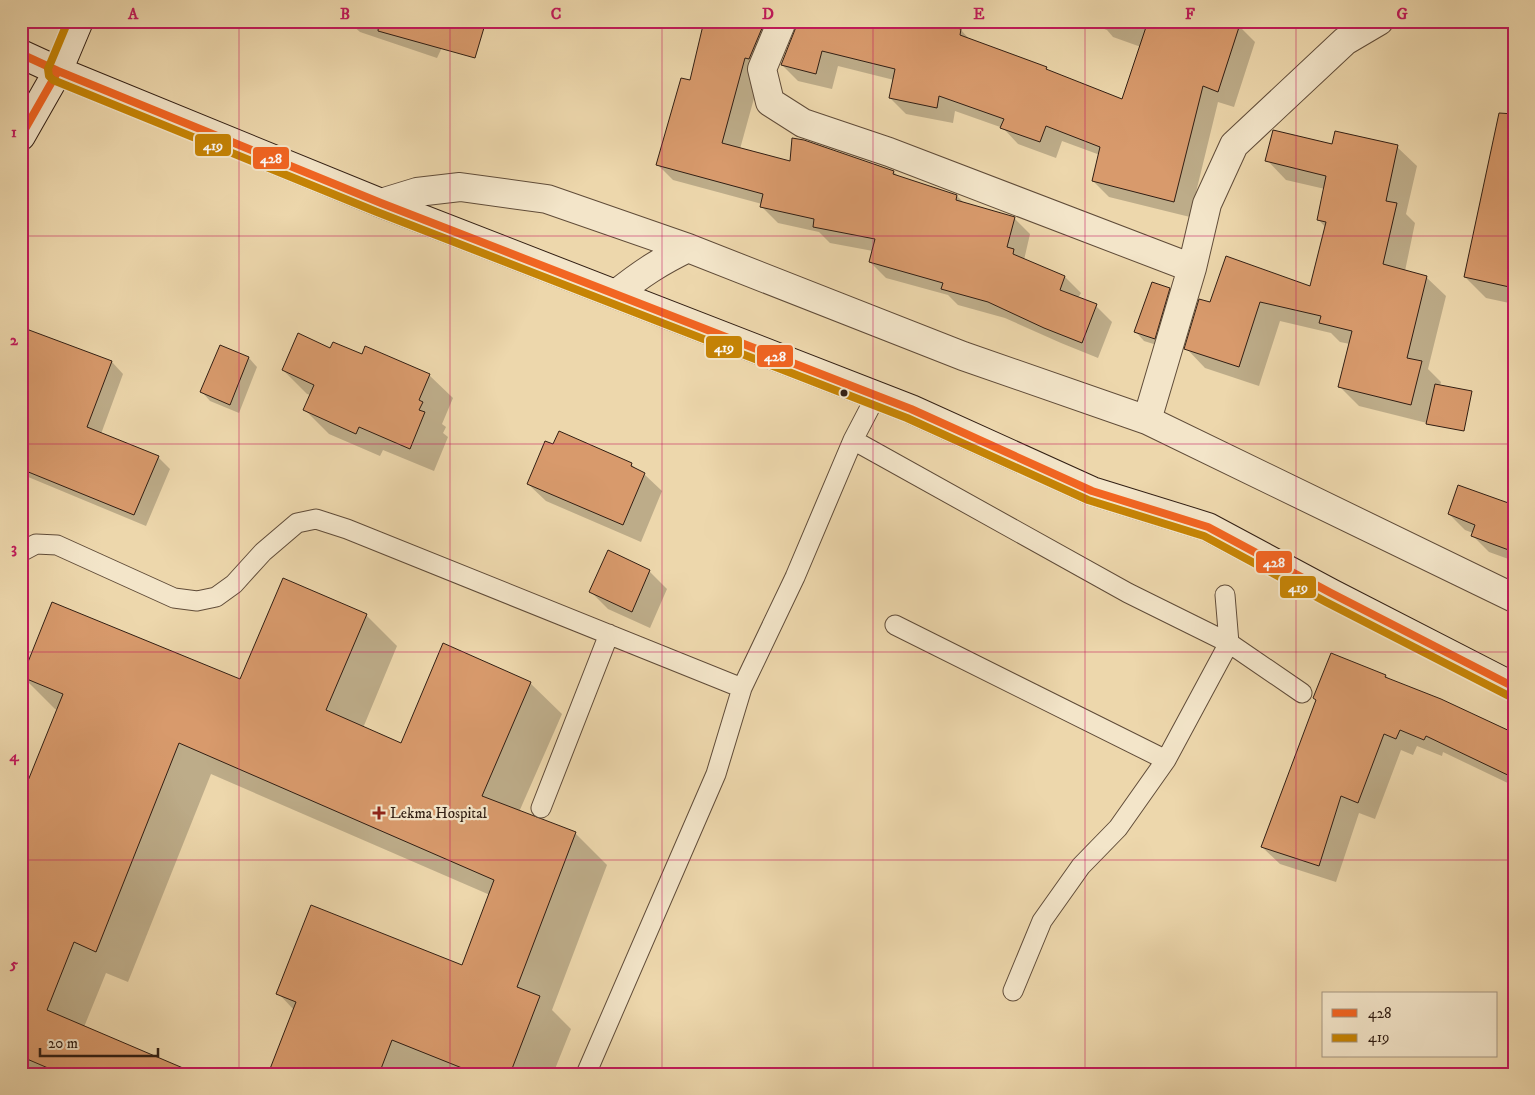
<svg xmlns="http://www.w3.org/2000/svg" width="1535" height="1095" font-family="'IM FELL DW Pica',serif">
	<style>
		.shadow { fill: #0003 }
		.building { fill: #d89a6c; stroke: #311e13 }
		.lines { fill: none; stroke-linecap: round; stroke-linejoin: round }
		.lane-casing { stroke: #604c39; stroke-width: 21 }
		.street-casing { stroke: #604c39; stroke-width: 30 }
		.secondary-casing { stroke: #311e13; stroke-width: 30 }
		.lane { stroke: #f3e5c9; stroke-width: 19 }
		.street { stroke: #f3e5c9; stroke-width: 28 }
		.secondary { stroke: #f3e5c9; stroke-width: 28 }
		.bus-1-casing { stroke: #f3e5c9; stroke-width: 11 }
		.bus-2-casing { stroke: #f3e5c9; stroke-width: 11 }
		.bus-1 { stroke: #f26522; stroke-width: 8 }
		.bus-2 { stroke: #c68405; stroke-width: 8 }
		.grid { fill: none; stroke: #c2185b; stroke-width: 1; stroke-opacity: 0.55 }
		.bus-dot { fill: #311e13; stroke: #f3e5c9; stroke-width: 2 }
		.poi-dot { fill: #8f2418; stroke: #f3e5c9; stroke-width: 2 }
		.labels { text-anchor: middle; stroke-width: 4.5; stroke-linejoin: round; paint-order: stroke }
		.poi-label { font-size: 15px; fill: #311e13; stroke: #f3e5c9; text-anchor: start }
		.line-badge { stroke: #f3e5c9; stroke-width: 2 }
		.badge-label { font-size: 14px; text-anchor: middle; font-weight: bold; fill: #fff }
		.neatline { fill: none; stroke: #c2185b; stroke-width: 2 }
		.grid-label { font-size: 16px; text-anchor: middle; font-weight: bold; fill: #c2185b }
	</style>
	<rect width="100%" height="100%" fill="#edd7ac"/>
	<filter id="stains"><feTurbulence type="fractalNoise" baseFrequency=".004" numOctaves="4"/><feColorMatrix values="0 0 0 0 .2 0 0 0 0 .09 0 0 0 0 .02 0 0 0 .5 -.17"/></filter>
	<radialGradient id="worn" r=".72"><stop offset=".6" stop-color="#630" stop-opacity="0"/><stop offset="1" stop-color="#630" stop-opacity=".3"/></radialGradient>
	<!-- shadow -->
	<path class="shadow" d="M352 21H431L449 33 437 58 360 32 351 24Z
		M706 21H796L788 25 761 73 740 149 791 162 894 172 900 178 957 196 965 204 1014 218 1030 234 1024 260 1065 277 1081 293 1078 298 1096 306 1112 322 1098 358 1061 343 1005 318 958 305 948 295 886 278 870 262 873 251 830 243 819 232 778 223 762 207V204L673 180 657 164 691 82Z
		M797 21H957L954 29 961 30 971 41 1046 68 1051 73 1123 100 1141 47 1113 37 1107 30 1082 21H1224L1239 26 1255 42 1234 107 1218 102 1190 217 1109 197 1093 181 1100 155 1062 141 1056 158 1018 144 1003 128 955 111 953 123 906 114 890 98 894 80 838 66 832 89 798 81 782 65 798 27Z
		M1333 146 1397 147 1417 166 1406 214 1415 223 1405 271 1426 277 1446 296 1428 369 1441 382 1431 424 1359 406 1339 386 1350 344 1340 342 1331 333 1280 321 1259 386 1205 368 1186 348 1211 304 1311 287 1326 228 1318 219 1325 189 1286 180 1267 160Z
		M1514 174V304L1486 298 1465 277Z
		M1169 289 1178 298 1163 347 1144 341 1136 332Z
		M21 329 112 362 123 374 101 434 158 457 170 469 146 526 21 474Z
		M221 346 249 358 257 367 239 413 210 401 202 392Z
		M331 349 362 356 429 375 453 398 442 424 446 427 443 433 448 437 434 471 383 450 380 456 329 434 305 410 311 395 307 394 283 370Z
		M631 464 637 470 644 474 662 491 641 542 546 501 528 484Z
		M1514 506V561L1489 552 1472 535 1473 533 1465 530 1449 514Z
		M649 571 667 589 650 628 608 609 590 591Z
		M366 615 397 646 363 728 401 745 530 683 562 714 519 812 575 833 607 865 552 1010 571 1029 553 1074H431L423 1071 422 1074H269L294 1010 278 993 462 967 490 895 211 774 128 982 106 973 84 1027 194 1074H21V802L58 710 55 709 23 677 241 680Z
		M1332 654 1386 676 1390 680 1514 735V786L1443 752 1442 756 1417 746 1413 755 1401 750 1375 819 1359 813 1336 882 1280 864 1262 847 1317 701 1314 698Z"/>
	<!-- building -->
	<path class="building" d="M379 21H486L475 58 378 31Z
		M704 21H765L749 59 745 58 722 143 790 161 792 138 804 140 894 171 893 174 957 195 956 200 1015 217 1007 247 1014 249 1013 254 1065 276 1060 290 1097 304 1082 343 1044 328 988 302 941 289 943 283 869 262 875 239 813 227 814 219 760 207 763 194 656 165 681 78 690 80Z
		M797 21H925L961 29 960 35 1047 67 1046 69 1122 99 1148 21H1241L1218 92 1203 86 1174 202 1092 181 1100 147 1046 126 1040 142 1000 128 1004 119 939 96 937 108 889 98 895 69 822 51 816 74 781 65 796 27Z
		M1499 113 1514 114V288L1464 277Z
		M1273 130 1332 144 1335 131 1398 145 1386 201 1397 203 1383 264 1427 276 1407 358 1422 361 1411 405 1338 387 1352 331 1319 323 1321 316 1260 302 1239 367 1184 349 1199 299 1210 302 1226 256 1310 286 1326 222 1317 220 1326 176 1265 161Z
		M1152 282 1170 288 1155 339 1134 332Z
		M21 327 112 361 87 427 159 456 134 515 21 469Z
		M298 333 330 348 333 342 362 354 365 346 430 374 419 400 423 402 419 410 425 412 410 449 359 427 356 434 303 410 314 385 282 370Z
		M220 345 249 357 230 405 200 392Z
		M1435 384 1472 391 1464 431 1426 424Z
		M559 431 632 463 631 466 645 473 623 525 527 484 545 441 553 444Z
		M1458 485 1514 505V552L1471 536 1475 525 1448 514Z
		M608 550 650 570 632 612 589 592Z
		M283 578 367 614 326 710 401 743 443 643 531 682 482 796 576 832 517 987 540 996 510 1074H477L392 1040 379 1074H268L296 1002 276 994 311 905 462 965 494 880 179 743 96 952 74 942 47 1010 197 1074H62L27 1059 23 1070H21V798L63 694 22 677 52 602 240 679Z
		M1331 653 1386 675 1385 677 1441 699 1514 733V778L1426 736 1424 740 1400 730 1396 739 1384 734 1358 803 1341 796 1319 866 1261 847 1316 700 1313 698Z"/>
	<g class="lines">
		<!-- lane casing -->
		<g class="lane-casing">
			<path id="lane" d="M853 440 1128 593 1229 643 1302 693
				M21 552 36 544 57 545 174 598 197 601 216 597 234 584 263 552 297 523 316 519 347 529 742 688
				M895 625 1166 760
				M541 808 609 634
				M1013 991 1042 921 1081 866 1118 828 1166 760 1229 643 1225 595
				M586 1074 716 774 742 688 795 577 853 440 876 396"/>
		</g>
		<!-- street casing -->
		<g class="street-casing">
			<path id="street" d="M782 21 762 69 770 102 803 123 889 152 1192 268
				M381 203 417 192 460 187 547 199 688 248 963 356 1147 420 1514 598
				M616 294C641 274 659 262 688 248
				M1147 420 1192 268 1207 204 1234 145 1345 41 1379 21"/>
		</g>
		<!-- secondary casing -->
		<g class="secondary-casing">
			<path id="secondary" d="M21 54 58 71 381 203 911 409 1092 491 1208 527 1331 593 1514 687
				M21 136 58 71 79 21"/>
		</g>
		<!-- lane -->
		<use href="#lane" class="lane"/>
		<!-- street -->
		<use href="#street" class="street"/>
		<!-- secondary -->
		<use href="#secondary" class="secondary"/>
		<!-- bus-1 casing -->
		<g class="bus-1-casing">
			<path id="bus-1" d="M21 54 58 71 381 203 911 409 1092 491 1208 527 1331 593 1514 687
				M21 136 58 71"/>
		</g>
		<!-- bus-2 casing -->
		<g class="bus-2-casing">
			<path id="bus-2" d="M68 21 48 69 49 76 53 80 377 212 907 418 1088 500 1204 536 1326 602 1509 696"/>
		</g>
		<!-- bus-1 -->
		<use href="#bus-1" class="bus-1"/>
		<!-- bus-2 -->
		<use href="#bus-2" class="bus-2"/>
	</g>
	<!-- grid -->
	<path class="grid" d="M239 21V1074M450 21V1074M662 21V1074M873 21V1074M1085 21V1074M1296 21V1074M21 236H1514M21 444H1514M21 652H1514M21 860H1514"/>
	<!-- markers -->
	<circle class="bus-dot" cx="844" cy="393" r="4.5"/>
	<path class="poi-dot" d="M376.5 805.5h5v5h5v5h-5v5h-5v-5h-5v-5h5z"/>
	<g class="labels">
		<!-- poi labels -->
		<g class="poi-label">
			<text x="390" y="818">Lekma Hospital</text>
		</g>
	</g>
	<g class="line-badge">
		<rect x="194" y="133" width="38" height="24" rx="5" fill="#c68405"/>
		<rect x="252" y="146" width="38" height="24" rx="5" fill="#f26522"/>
		<rect x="705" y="335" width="38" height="24" rx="5" fill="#c68405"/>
		<rect x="756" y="344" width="38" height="24" rx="5" fill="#f26522"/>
		<rect x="1255" y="550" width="38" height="24" rx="5" fill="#f26522"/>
		<rect x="1279" y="575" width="38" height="24" rx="5" fill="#c68405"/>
	</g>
	<g class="badge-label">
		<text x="213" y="150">419</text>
		<text x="271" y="163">428</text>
		<text x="724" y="352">419</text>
		<text x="775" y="361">428</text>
		<text x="1274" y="567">428</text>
		<text x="1298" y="592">419</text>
	</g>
	<!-- margin -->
	<rect width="1535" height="1095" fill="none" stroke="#edd7ac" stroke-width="55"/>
	<!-- legend -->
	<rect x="1322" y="992" width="175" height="65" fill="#f3e5c9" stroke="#a59580"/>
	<rect x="1332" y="1009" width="25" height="8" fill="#f26522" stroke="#a59580"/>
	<text x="1368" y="1018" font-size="15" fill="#311e13">428</text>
	<rect x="1332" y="1034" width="25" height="8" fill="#c68405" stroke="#a59580"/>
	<text x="1368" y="1042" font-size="15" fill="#311e13">419</text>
	<!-- scale -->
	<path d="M40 1048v8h118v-8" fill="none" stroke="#311e13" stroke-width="2.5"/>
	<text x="48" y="1048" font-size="15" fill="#311e13" stroke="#f3e5c9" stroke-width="4" paint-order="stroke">20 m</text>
	<rect x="28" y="28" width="1480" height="1040" class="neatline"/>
	<g class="grid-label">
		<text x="133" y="19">A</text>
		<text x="345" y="19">B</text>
		<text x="556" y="19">C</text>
		<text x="768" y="19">D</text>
		<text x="979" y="19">E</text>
		<text x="1190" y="19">F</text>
		<text x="1402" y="19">G</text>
		<text x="14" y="137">1</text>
		<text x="14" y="345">2</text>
		<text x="14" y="553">3</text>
		<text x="14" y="761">4</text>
		<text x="14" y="969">5</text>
	</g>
	<rect width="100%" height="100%" filter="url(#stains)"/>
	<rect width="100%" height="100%" fill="url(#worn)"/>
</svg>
